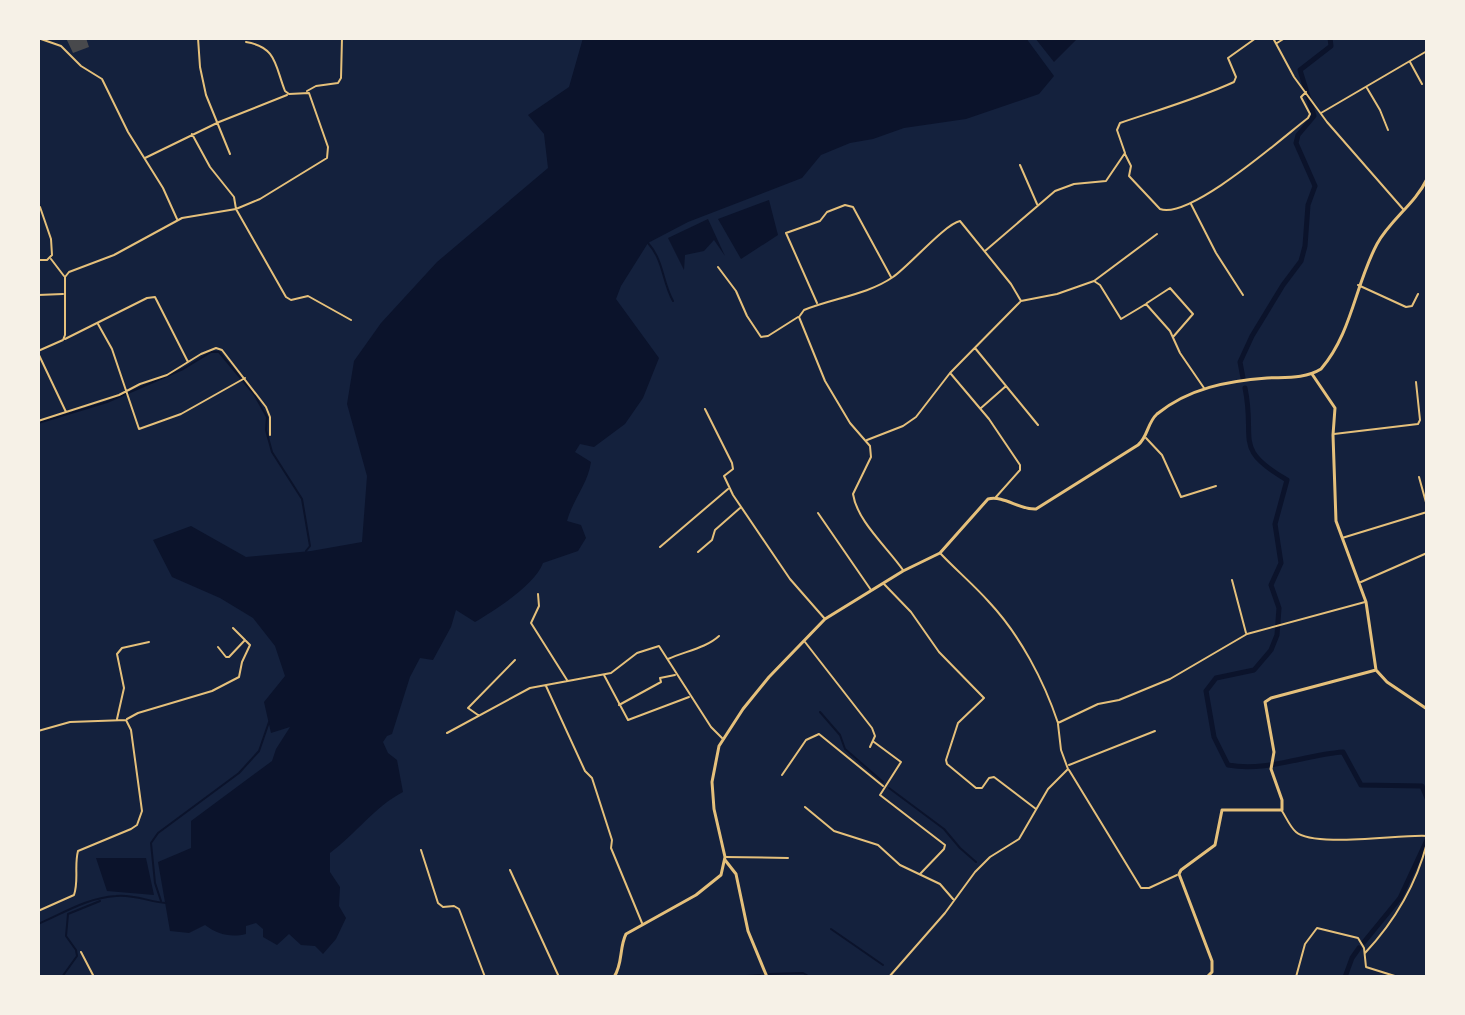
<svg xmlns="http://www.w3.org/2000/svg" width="1465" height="1015" font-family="'Archivo Narrow',sans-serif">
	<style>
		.water { fill: #0b132b }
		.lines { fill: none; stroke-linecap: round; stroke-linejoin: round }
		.stream { stroke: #0b132b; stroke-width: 2 }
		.canal { stroke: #0b132b; stroke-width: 5 }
		.building { fill: #48494c }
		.minor { stroke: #e5c07b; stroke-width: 2 }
		.tertiary { stroke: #e5c07b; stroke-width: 3 }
		.secondary { stroke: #e5c07b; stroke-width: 3 }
	</style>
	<rect width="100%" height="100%" fill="#14213d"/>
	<!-- water -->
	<path class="water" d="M583 38H1026L1054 76 1039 94 966 119 904 128 873 139 850 143 821 155 802 178 688 222 648 243 621 286 616 299 659 358 643 398 625 424 594 447 580 444 575 452 591 462C588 484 573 499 567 521L581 525 586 538 578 551 543 563C535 585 495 610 475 622L456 610 451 627 433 660 420 658 410 677 392 734 387 736 383 742 388 753 397 760 403 792C374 807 356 834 330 853V872L340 887 339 906 346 918 336 939 323 954 315 946 301 945 289 934 277 945 263 937V929L256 923 246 926V934C230 938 217 934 205 925L189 933 170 931 158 862 191 848V821L272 761 276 749 290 727 271 733 264 702 285 676 275 646 253 618 220 598 172 577 153 540 191 526 246 557 311 551 362 542 367 476 347 404 354 361 381 323 437 262 548 168 544 134 528 115 569 87Z
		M1035 38H1078L1054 62Z
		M769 200 778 235 741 259 718 219Z
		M708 219 725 256 714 240 704 251 685 255 684 270 668 238Z
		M96 858H146L154 895 107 891Z"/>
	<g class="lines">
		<!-- stream -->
		<path class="stream" d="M648 243C664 261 662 281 673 301
			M38 423 107 402 183 369 211 352H219L254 394 267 417 266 430 272 452 302 499 310 546 306 551
			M820 712 840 735 845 749 883 782
			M889 788 944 829 960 848 976 862
			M161 901 155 883 151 843 158 833 239 773 259 751 269 722
			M38 924C64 913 86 898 116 896 134 894 149 902 166 903
			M831 929 883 965
			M769 974 803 973 810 977
			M62 977 77 956 76 950 66 936 68 914 100 901
			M732 977 760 975"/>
		<!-- canal -->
		<path class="canal" d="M1243 378 1240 362 1252 336 1283 285 1301 261 1305 246 1308 205 1315 186 1296 143 1298 135 1314 116 1300 70 1331 46 1330 38
			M1245 388C1256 441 1232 448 1287 480L1275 524 1281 563 1271 585 1279 608 1277 635 1271 650 1254 670 1216 678 1206 691 1214 737 1228 765C1267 772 1304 755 1343 752L1361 785 1422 786 1427 798
			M1364 942 1400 898 1427 840
			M1345 977 1352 958 1359 948"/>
	</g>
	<!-- building -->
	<path class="building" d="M66 38H86L89 47 73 53Z"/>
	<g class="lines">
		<!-- minor -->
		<path class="minor" d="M38 38 61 46 81 66 102 79 128 132 163 188 177 219
			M198 38 200 67 206 95 230 154
			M1273 38 1294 77 1327 122 1403 209
			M1277 43 1285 38
			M1410 62 1422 84
			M1367 88 1380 110 1388 130
			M307 91 316 86 338 83 341 78 342 38
			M1321 113 1427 51
			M192 134 210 167 234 197 236 209 286 297 291 300 308 296 351 320
			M1125 154 1131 166 1129 176 1160 209C1190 220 1282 138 1308 118L1310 114 1301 97 1306 92
			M145 158 219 122 287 95
			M1020 165 1037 204
			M1191 204 1216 253 1243 295
			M985 251 1055 191 1074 184 1106 181 1125 153 1117 130 1120 123C1158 110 1197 99 1234 82L1236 77 1228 58 1256 38
			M51 259 64 276
			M38 260H47L52 255 51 239 40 207
			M718 267 736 291 747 316 761 337 768 336 798 317
			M1094 281 1157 234
			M1358 285 1406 307 1412 306 1418 294
			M38 295 63 294
			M817 303 786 233 820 221 827 212 845 205 853 207 891 277
			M1147 303 1170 288 1193 314 1173 337
			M98 324 112 349 139 429 181 414 245 378
			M65 339 147 298 155 297 188 362
			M975 348 1038 425
			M38 351 63 340 65 335V277L69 272 114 255 182 218 236 209 260 199 327 158 328 147 309 93 289 94 285 91C275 66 277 47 246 42
			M38 353 66 412
			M951 374 989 419 1020 465V470L996 497
			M981 408 1006 386
			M705 409 732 463 733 469 724 476 733 495 790 579 825 619
			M38 421 119 395 140 384 167 375 201 354 216 348 222 350 266 407 270 417V435
			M1334 434 1418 424 1420 420 1416 382
			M1146 438 1162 455 1181 497 1216 486
			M867 440 903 426 916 417 950 373 1020 302
			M1419 477 1427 506
			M818 513 871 590
			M1342 538 1427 512
			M660 547 728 489
			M698 552 712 540 715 530 740 508
			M940 553C956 570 974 585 989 602 1020 635 1044 681 1058 723L1098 704 1119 700 1170 679 1247 634 1365 602
			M903 570C887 547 857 521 853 494L871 457 870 446 850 423 825 381 799 317 804 310C833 298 867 295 893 277 910 265 945 224 960 221L1011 284 1021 301 1057 294 1094 281 1100 285 1121 319 1146 304 1170 331 1180 353 1204 388
			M1232 580 1246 633
			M1361 582 1427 553
			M884 584 911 612 939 652 984 698 958 723 946 760 947 764 976 788H982L989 778 994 777 1036 809
			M538 594 539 606 531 623 567 680
			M805 642 872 728 875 736 870 747
			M218 647 226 657H229L245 640
			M668 659C686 651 706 648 719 636
			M604 675 628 720 689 697
			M546 686 585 771 592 778 612 840 611 848 642 923
			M619 705 661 682 660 678 675 675
			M478 715 468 708 515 660
			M117 719 124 688 117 654 122 648 149 642
			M127 719 138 713 212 691 239 677 242 662 250 645 233 628
			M38 731 70 722 126 720 131 730 142 811 137 825 131 829 78 851C74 866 79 880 74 895L38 911
			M447 733 530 688 611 673 637 653 659 646 711 727 722 738
			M874 742 901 762 880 795 945 845 944 849 920 874
			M1069 765 1155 731
			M1069 770 1141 888H1149L1177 875
			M782 775 806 740 819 734 883 786
			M805 807 834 831 878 845 900 865 940 884 953 899
			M1282 811C1286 817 1290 827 1296 832 1314 848 1401 834 1427 836
			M421 850 438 903 443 907 454 906 459 909 485 977
			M725 857 788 858
			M510 870 559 977
			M81 952 94 977
			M1365 953C1395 921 1416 885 1427 843
			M889 977 945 913 975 872 990 857 1019 839 1048 789 1068 769 1061 750 1058 724
			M1296 977 1305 944 1317 928 1358 938 1364 948 1366 967 1398 977"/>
		<!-- tertiary -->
		<path class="tertiary" d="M1312 374 1335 408 1333 435 1336 521 1366 602 1376 670 1387 682 1427 709
			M725 860 736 874 748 931 767 977
			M1207 977 1212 972V961L1179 874 1181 870 1215 845 1222 810H1282V800L1271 769 1274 752 1265 702 1271 698 1376 670"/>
		<!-- secondary -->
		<path class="secondary" d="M614 977C623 964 619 948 626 934L696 895 721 875 725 857 714 809 712 782 719 746 743 709 769 677 825 619 903 571 940 553 988 499C1004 495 1019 510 1036 509L1138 445C1148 437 1147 423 1157 414 1189 388 1228 381 1267 378 1285 377 1305 379 1321 369 1352 333 1355 285 1377 244 1390 220 1415 204 1427 179"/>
	</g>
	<!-- border -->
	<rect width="1465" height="1015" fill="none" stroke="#f6f1e7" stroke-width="80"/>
</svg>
